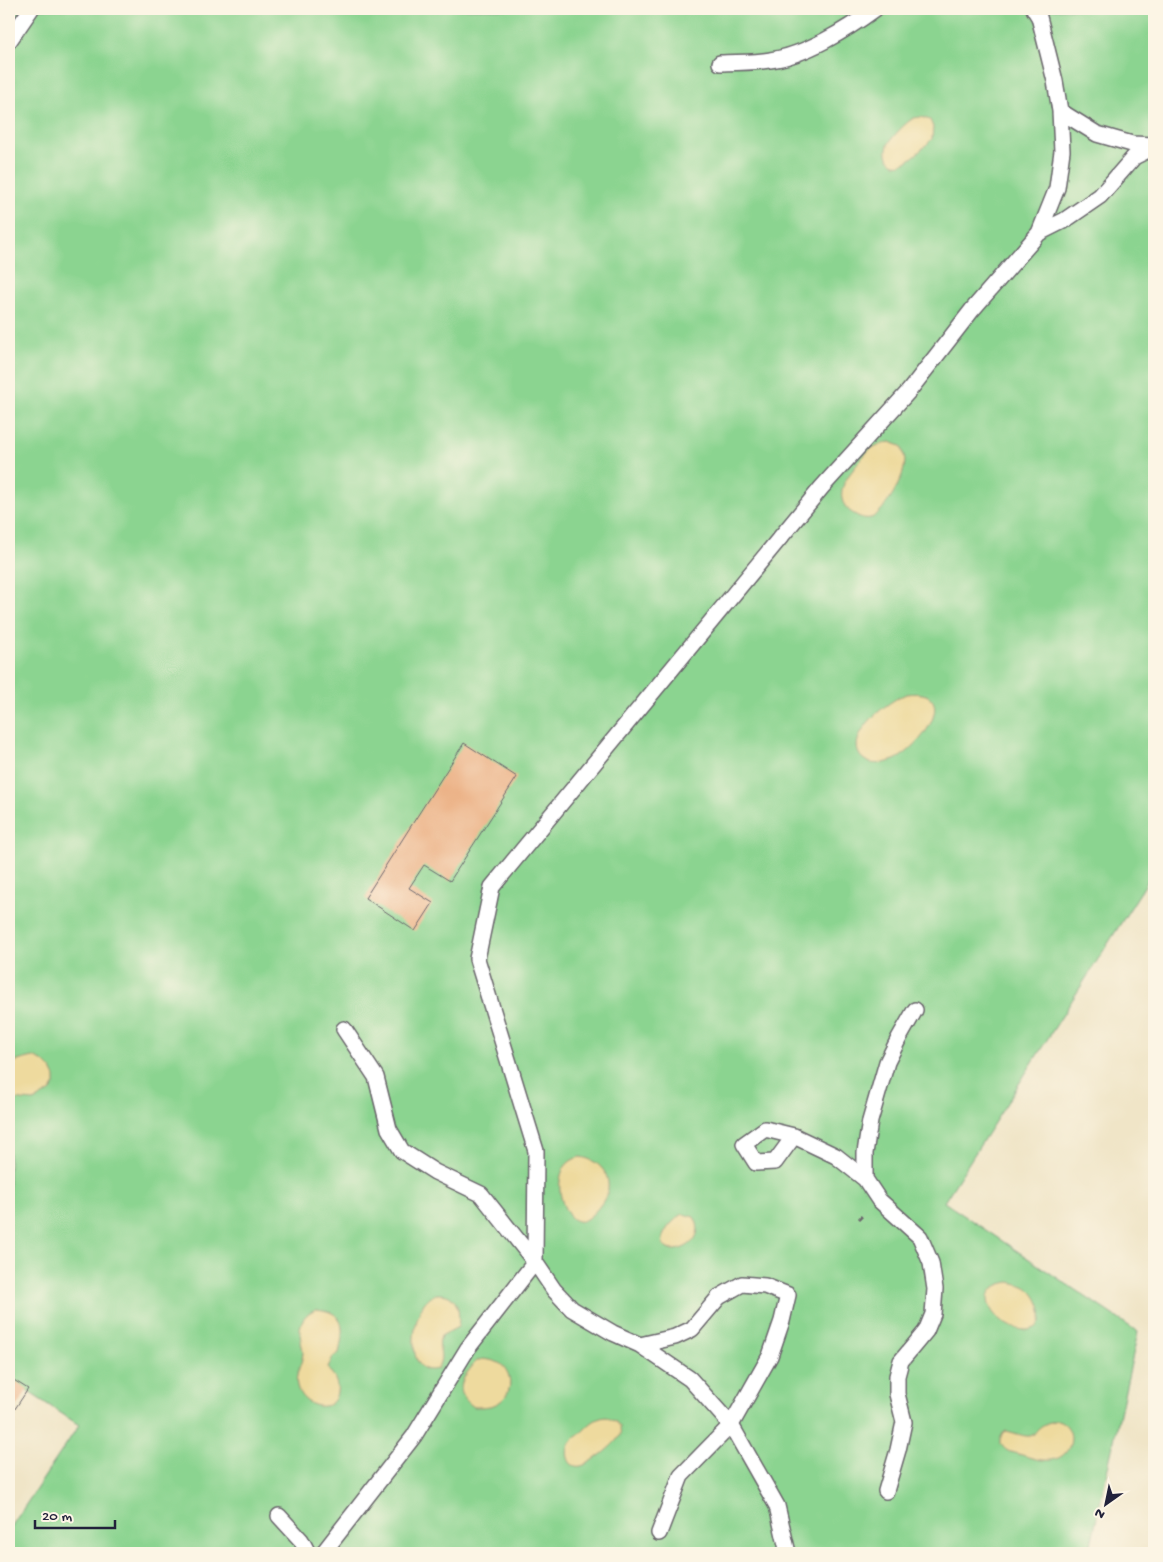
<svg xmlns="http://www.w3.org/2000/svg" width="1163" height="1562" font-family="'Gochi Hand',sans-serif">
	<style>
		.green { fill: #8bd490; stroke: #567b66 }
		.sand { fill: #eeda9e; stroke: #887e6c }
		.building { fill: #ecb287 }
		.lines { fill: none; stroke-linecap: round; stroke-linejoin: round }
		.service-casing { stroke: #6a666c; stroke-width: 18 }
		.path { stroke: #6a666c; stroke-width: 3; stroke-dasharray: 4 4; stroke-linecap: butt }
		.service { stroke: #fff; stroke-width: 15 }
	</style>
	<rect width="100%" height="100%" fill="#fcf5e5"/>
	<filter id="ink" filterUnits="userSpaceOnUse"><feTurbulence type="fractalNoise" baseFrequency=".02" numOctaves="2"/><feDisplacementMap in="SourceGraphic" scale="10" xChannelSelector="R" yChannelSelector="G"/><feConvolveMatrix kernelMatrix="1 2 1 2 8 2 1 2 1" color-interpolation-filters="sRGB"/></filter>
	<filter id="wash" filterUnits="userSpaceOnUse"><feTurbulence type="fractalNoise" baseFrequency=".0096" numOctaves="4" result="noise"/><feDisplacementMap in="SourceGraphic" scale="20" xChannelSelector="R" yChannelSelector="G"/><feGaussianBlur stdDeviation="1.12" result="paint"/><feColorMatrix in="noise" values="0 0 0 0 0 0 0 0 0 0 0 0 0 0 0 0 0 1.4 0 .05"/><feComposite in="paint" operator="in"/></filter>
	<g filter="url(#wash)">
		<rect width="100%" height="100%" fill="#f0e5c7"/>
		<!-- green -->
		<path class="green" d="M9 9H1154V871L944 1202 1138 1332 1089 1553H9V1530L79 1425 9 1379Z"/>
		<!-- sand -->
		<path class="sand" d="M921 117 930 120 933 127 932 139C925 146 911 161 901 164 888 167 884 152 889 143 892 137 907 121 914 118 915 118 920 117 921 117Z
			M890 442 901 446C904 453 906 460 904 468 902 481 883 514 871 518 865 519 861 518 856 515 836 505 839 487 852 471 864 456 868 445 890 442Z
			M907 694C913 693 920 693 926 695 953 708 910 757 891 761 881 764 871 766 862 758 842 737 889 699 907 694Z
			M33 1057 44 1062 51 1069 55 1077V1084L51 1091 34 1101 9 1099V1063Z
			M580 1157C596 1159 610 1171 608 1189 608 1198 591 1219 582 1221 578 1222 574 1220 571 1218 557 1202 552 1163 580 1157Z
			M683 1214 694 1217C713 1248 653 1264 664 1234 668 1226 675 1219 683 1214Z
			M1010 1282C1017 1284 1026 1285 1031 1291 1042 1301 1049 1329 1027 1330 997 1331 966 1288 1010 1282Z
			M436 1294C440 1294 445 1294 449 1296 459 1301 460 1318 458 1327L441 1336C436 1350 446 1354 437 1369 403 1379 412 1310 429 1298 429 1297 435 1295 436 1294Z
			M316 1309C347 1312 344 1329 339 1353L333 1357 328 1367C332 1374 339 1383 337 1392 334 1415 302 1408 297 1386 294 1374 303 1363 303 1352 303 1348 301 1344 301 1340 298 1325 302 1315 316 1309Z
			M483 1359C488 1360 494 1360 499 1363 512 1371 514 1391 501 1401 494 1407 483 1407 474 1407 457 1395 458 1384 470 1369 474 1364 476 1360 483 1359Z
			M606 1417 616 1422 620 1427C620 1429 621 1432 620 1435 616 1444 591 1464 581 1466 568 1469 565 1453 569 1445 571 1440 576 1437 580 1434 588 1426 594 1418 606 1417Z
			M1058 1420C1077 1427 1074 1453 1056 1459 1045 1462 1035 1459 1025 1456 1014 1452 1007 1454 1001 1444V1435L1006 1431C1013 1432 1024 1437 1030 1436 1035 1435 1035 1431 1039 1428 1043 1424 1052 1421 1058 1420Z"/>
		<g id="blocks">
			<!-- building -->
			<path class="building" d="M464 743 517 777 450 881 424 865 409 888 433 903 415 931 365 898Z
				M9 1377 28 1389 9 1418Z"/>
		</g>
	</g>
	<g filter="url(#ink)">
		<use href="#blocks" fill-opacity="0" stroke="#6a666c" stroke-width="1"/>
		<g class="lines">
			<!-- service casing -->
			<g class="service-casing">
				<path id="service" d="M9 41 31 9
					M720 63C736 62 754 63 770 60 804 56 848 29 875 9
					M1060 111 1097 134 1132 144 1154 145
					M1039 233 1065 220 1100 196 1134 157 1154 147
					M794 1136 775 1162 756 1163 744 1144 765 1129 794 1136 836 1156 865 1179
					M640 1345 675 1337 692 1329 719 1297 742 1284 765 1286 788 1295 782 1321 770 1356 731 1425 681 1476 659 1533
					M886 1491 898 1450 904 1422 897 1394V1376L901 1361 926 1331 933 1314 935 1289 931 1263 920 1237 879 1200 865 1179V1153L870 1121 887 1062 899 1038 915 1010
					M279 1516 301 1540 308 1553
					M323 1553 414 1436 468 1348 535 1262 481 1194 435 1172 402 1151 389 1129 376 1077 344 1029
					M788 1553 777 1506 731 1425 690 1379 640 1345 613 1333 572 1309 554 1290 535 1262 536 1151 477 959 492 887 822 487 909 391 972 310 1039 233 1057 188 1062 151 1060 111 1055 81 1039 17 1034 9"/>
			</g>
			<!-- path -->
			<path class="path" d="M859 1219 864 1214"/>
			<!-- service -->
			<use href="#service" class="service"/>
		</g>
	</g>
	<!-- margin -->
	<rect width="1163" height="1562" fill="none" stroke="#fcf5e5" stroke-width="30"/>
	<!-- north arrow -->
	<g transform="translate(1106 1504) rotate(213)" stroke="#fcf5e5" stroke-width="4" paint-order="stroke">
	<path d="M0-4L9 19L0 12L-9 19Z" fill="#22223b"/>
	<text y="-8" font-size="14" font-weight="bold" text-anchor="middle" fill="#22223b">N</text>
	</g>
	<!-- scale -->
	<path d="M35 1520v8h80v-8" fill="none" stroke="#22223b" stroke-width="2.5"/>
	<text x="42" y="1520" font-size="15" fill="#22223b" stroke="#fcf5e5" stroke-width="4" paint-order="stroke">20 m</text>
</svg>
